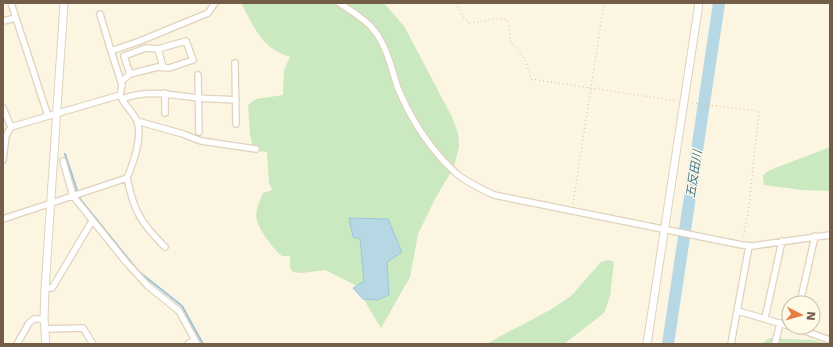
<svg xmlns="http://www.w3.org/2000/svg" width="833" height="347" font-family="'DejaVu Sans','Noto Sans JP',sans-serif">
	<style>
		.green { fill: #cbe9c0 }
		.water { fill: #b6d8e5; stroke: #9cc6d7 }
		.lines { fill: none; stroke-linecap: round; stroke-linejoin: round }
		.stream { stroke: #9cc6d7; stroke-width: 2 }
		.river { stroke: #b6d8e5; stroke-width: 12 }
		.minor-casing { stroke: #e0d2bd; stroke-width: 8 }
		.tertiary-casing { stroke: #e0d2bd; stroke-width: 9 }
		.path { stroke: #d6ba9c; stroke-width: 1; stroke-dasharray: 1 3; stroke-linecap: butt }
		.minor { stroke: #fff; stroke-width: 5.5 }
		.tertiary { stroke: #fff; stroke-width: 7 }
		.labels { text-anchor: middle; stroke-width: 3; stroke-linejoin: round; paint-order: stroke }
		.water-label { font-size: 12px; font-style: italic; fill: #44788d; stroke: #fff9e7 }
	</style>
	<rect width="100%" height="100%" fill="#fcf5e1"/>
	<!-- green -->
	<path class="green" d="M241 3H384L404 26 452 117 458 133 459 147 454 167 435 199 418 234 410 277 381 328 355 285 325 270 302 273 293 272 290 268V256H282C274 250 259 230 257 220 254 212 260 200 263 193L272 190 269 183 267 152 254 151 250 135 248 105 256 99 283 95 284 70 290 57C260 47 255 28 241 3Z
		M830 147V191L802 190 764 185 763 175 770 170Z
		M608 260 614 262 610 296 604 313 564 344H486L550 310 571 296 601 262Z
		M769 338 813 340 830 344H761Z"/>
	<!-- water -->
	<path class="water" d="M349 218 388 219 402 252 387 262 389 295 377 300 363 299 353 288 364 281 360 239 353 237Z"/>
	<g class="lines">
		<!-- stream -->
		<path class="stream" d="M65 154 80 199 138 271 182 306 203 344"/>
		<!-- river -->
		<path class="river" d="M668 344 719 3"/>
		<!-- minor casing -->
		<g class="minor-casing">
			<path id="minor" d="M11 3 48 116
				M339 3C368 21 380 30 390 63 394 74 396 86 401 95 413 123 434 154 457 174 468 183 481 189 494 195L742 245 752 246 830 235
				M100 14 111 51
				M3 21 16 18
				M158 49 163 67
				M235 63 236 124
				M198 75 199 132
				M121 82 130 74 158 67 169 68 193 60 186 41 158 49 146 48 124 56 130 74
				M165 93V113
				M122 99C147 89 172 95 198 98 211 99 223 99 236 100
				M3 108 11 127
				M137 121 183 134 201 141 256 149
				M3 160 6 136 11 127 120 95
				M63 161 73 196 126 262 148 286 179 311 197 344
				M127 178C134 212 141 223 165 247
				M3 219 127 178C133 164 143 136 137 121 133 112 124 105 120 95L122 85 111 51 140 41 208 13 215 3
				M45 288H52L54 285 92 221
				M800 303 815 236
				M738 311 789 326
				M765 318 782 241
				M793 327 830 340
				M45 329 83 328 93 344
				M17 344 29 323 34 319H44
				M188 344 195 340
				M731 344 749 246
				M775 344 780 323"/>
		</g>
		<!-- tertiary casing -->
		<g class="tertiary-casing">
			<path id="tertiary" d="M46 344 44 319 45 288 64 3
				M647 344 699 3"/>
		</g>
		<!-- path -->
		<path class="path" d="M456 3 464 18 469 23C483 23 494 15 508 21L511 42 525 59 531 79 677 101
			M692 103 759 111 749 207 743 239
			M573 204 604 3"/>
		<!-- minor -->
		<use href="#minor" class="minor"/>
		<!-- tertiary -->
		<use href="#tertiary" class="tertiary"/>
	</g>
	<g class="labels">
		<!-- water labels -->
		<g class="water-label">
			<text transform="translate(694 174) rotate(-81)" y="4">五反田川</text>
		</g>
	</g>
	<!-- border -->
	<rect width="833" height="347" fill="none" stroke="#735d48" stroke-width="8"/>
	<!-- north arrow -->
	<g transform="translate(801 315) rotate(96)"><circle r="19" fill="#fff9e7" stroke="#c7bba7"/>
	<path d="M0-3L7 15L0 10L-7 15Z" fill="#e77d45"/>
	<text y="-6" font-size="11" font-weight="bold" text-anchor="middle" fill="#735d48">N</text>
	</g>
</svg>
